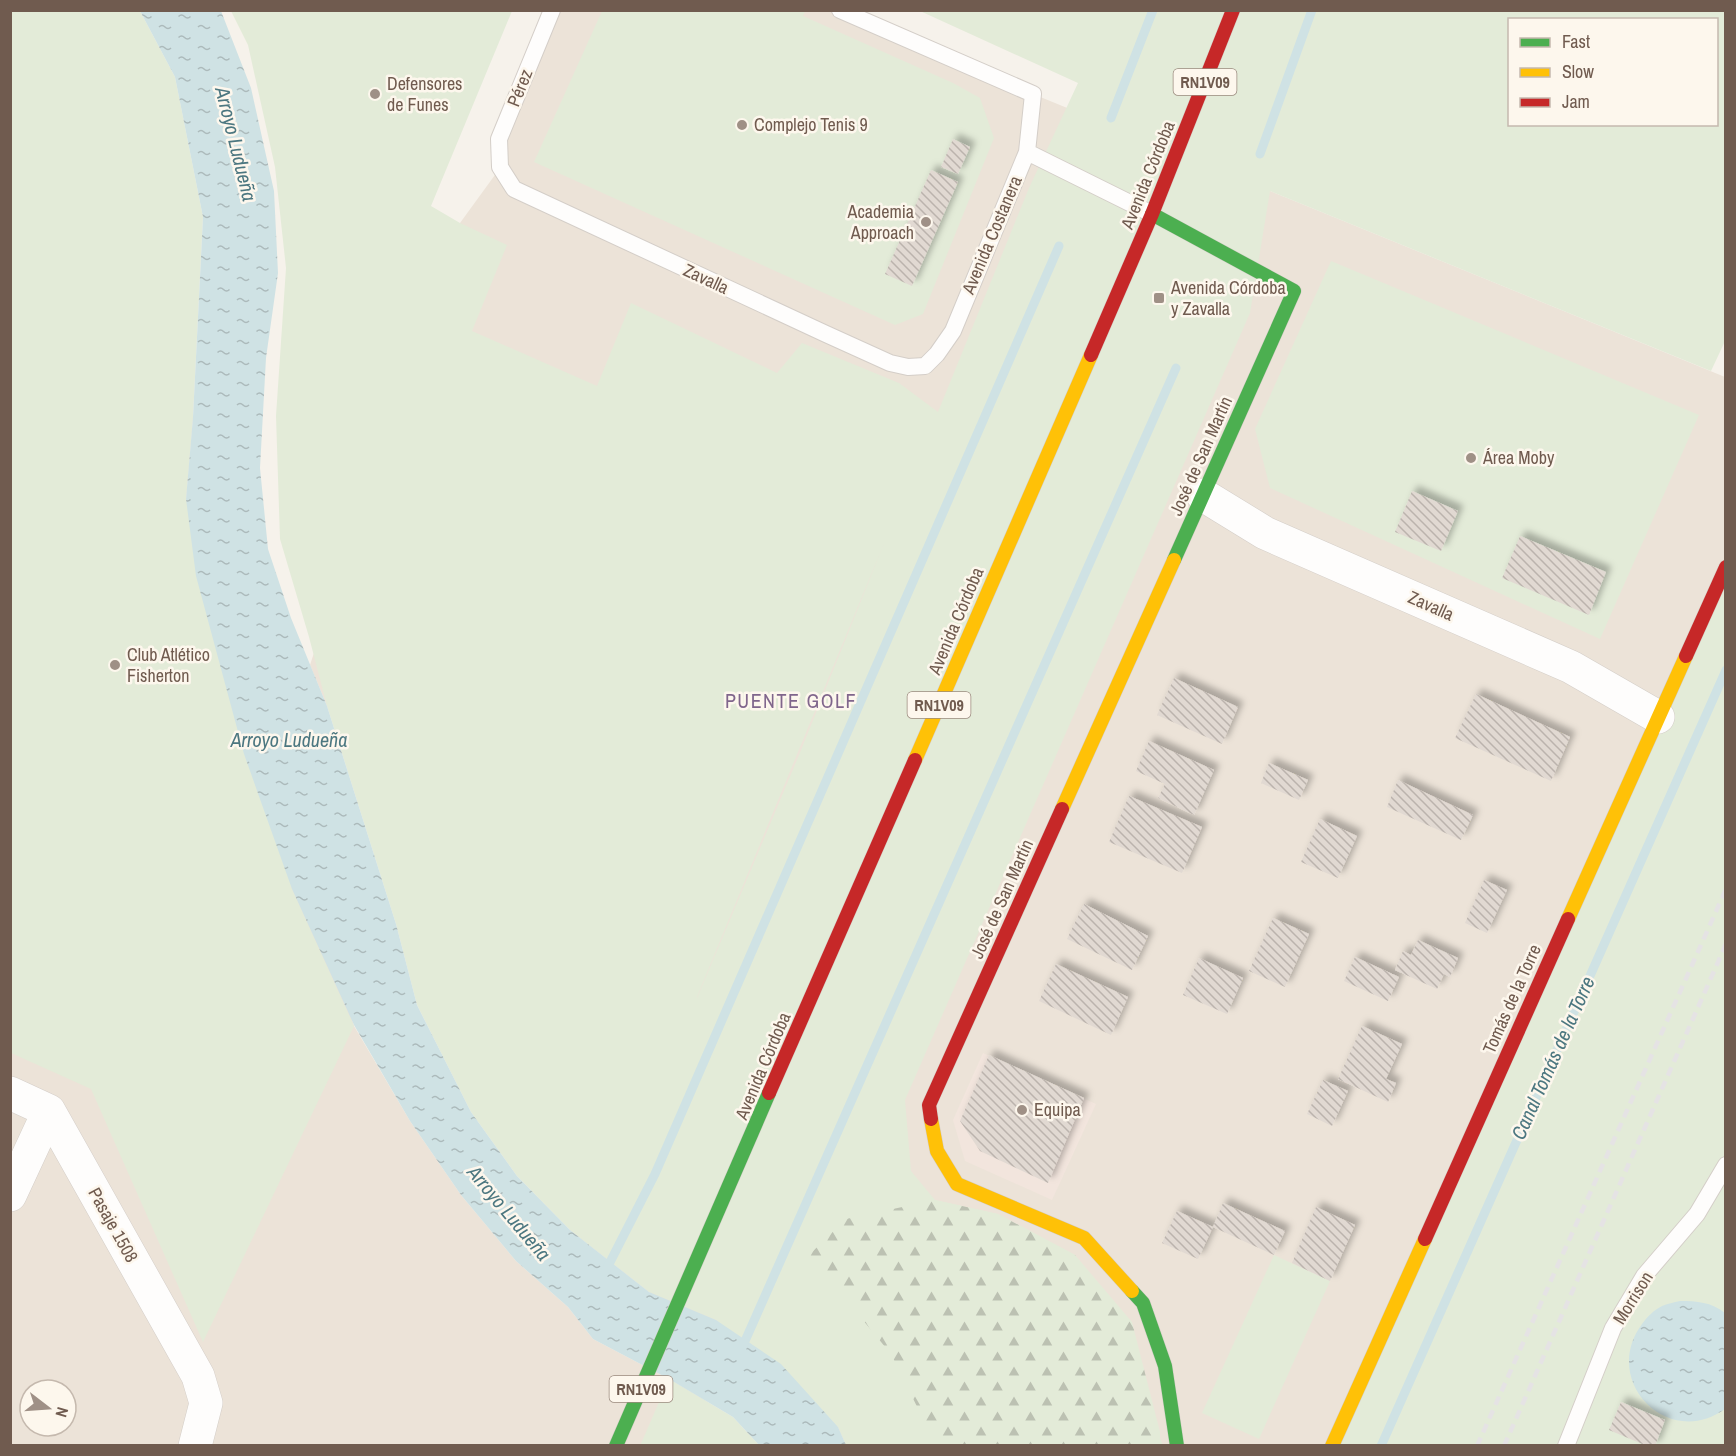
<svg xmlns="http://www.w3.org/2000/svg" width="1736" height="1456" font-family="'Archivo Narrow',sans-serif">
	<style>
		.residential { fill: #ece3d8; fill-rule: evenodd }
		.commercial { fill: #f2e5dd }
		.green { fill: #e3ebd8; fill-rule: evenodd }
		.forest { fill: url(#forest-firs) }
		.water { fill: url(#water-ripples) }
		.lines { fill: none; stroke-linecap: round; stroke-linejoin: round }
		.stream { stroke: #cfe2e4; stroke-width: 9 }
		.building { fill: url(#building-back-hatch); filter: url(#shadow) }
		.lane-casing { stroke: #d4cec8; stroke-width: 18 }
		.street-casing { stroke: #d4cec8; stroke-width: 34 }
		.fast-casing { stroke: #d4cec8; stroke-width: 15 }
		.slow-casing { stroke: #d4cec8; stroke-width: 15 }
		.jam-casing { stroke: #d4cec8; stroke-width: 15 }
		.lane { stroke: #fefdfc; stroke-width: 16 }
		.street { stroke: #fefdfc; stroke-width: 33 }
		.fast { stroke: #4caf50; stroke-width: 14 }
		.slow { stroke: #ffc107; stroke-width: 14 }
		.jam { stroke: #c62828; stroke-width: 14 }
		.rail { stroke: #e5e3e4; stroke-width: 4.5; stroke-dasharray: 9 6; stroke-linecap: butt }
		.poi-dot { fill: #9f9086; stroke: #fdf7ed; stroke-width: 2 }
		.labels { text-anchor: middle; stroke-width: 5; stroke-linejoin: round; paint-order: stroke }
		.shield { fill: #fdf7ed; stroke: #9a8a7e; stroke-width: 1.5 }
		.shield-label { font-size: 16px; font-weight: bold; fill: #705b4f }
		.poi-label { font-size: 18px; fill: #705b4f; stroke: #fdf7ed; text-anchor: start }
		.street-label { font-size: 18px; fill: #705b4f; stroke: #fdf7ed }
		.water-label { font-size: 20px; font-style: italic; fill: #4c7780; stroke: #fdf7ed }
		.neighbourhood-label { font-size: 20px; letter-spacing: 1.5px; fill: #80668c; stroke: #fdf7ed }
	</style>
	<defs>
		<pattern id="forest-firs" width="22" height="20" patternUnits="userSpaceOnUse" patternTransform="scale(1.5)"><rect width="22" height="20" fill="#e3ebd8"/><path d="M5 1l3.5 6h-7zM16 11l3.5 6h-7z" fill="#bcc1b2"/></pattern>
		<pattern id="water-ripples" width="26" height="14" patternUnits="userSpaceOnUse" patternTransform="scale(1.5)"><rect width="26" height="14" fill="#cfe2e4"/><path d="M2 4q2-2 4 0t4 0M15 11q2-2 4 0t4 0" fill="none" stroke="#acbabb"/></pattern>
		<pattern id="building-back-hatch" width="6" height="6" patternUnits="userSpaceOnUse" patternTransform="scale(1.5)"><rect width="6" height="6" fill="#e1d9d2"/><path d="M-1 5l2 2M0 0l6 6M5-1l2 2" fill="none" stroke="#bbb3ad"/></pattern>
		<filter id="shadow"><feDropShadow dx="5.5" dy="-5.5" stdDeviation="3" flood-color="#0004"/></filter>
	</defs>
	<rect width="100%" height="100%" fill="#f6f2eb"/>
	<!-- residential -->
	<path class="residential" d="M10 11H140L193 417 186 499 354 1026 410 1121 461 1195 516 1261 568 1307 593 1339 669 1379 703 1399 759 1445H11ZM30 1390H66V1426H30Z
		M552 11H840L1033 94 1725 377V567L1332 1445H846L838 1427 649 1292 570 1230 327 706 310 665 376 465 460 223 500 168 499 139Z"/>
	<!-- commercial -->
	<path class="commercial" d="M983 1053 1096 1104 1052 1200 965 1161 953 1120Z"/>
	<!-- green -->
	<path class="green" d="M11 11H140L175 77 203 217 193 417 186 499 292 889 354 1026 203 1342 91 1089 11 1053Z
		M231 11H512L431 206 460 223 507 245 472 331 597 386 631 303 777 373 802 343 899 383 938 412 1029 188 1078 83 920 11H1725L1726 339 1711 371 1270 191 1250 313 905 1100 911 1171 935 1200 998 1214 1075 1255 1163 1445H846L838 1427 716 1320 649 1292 570 1230 517 1176 471 1112 417 1005 396 924 327 706 309 637 280 539 276 416 286 268 275 167 248 45ZM1510 20H1716V124H1510ZM885 541 799 755 697 998V997Z
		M602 11H805L803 16 953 83 980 98 994 138 923 314 895 325 534 162Z
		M1331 261 1699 415 1600 639 1270 488 1255 429Z
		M1725 567V1445L1332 1446Z
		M1274 1255 1330 1281 1259 1439 1202 1413Z
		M669 1379 733 1417 759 1445 640 1446Z"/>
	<!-- forest -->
	<path class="forest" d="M935 1200 998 1214 1075 1255 1132 1322 1160 1432V1445H936L891 1354 809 1255 846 1219Z"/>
	<!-- water -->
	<path class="water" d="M140 11H221L251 88 274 191 278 273 266 358 260 468 268 549 291 618 327 706 396 924 417 1005 471 1112 517 1176 570 1230 649 1292 716 1320 781 1364 838 1427 846 1445H759L733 1417 669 1379 593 1339 568 1307 516 1261 461 1195 410 1121 354 1025 292 889 244 754 196 576 186 499 193 417 203 217 175 77Z
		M1680 1301C1697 1301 1711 1302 1725 1313V1409C1668 1450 1600 1381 1642 1324 1647 1317 1654 1310 1662 1306 1667 1304 1674 1302 1680 1301Z"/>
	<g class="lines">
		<!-- stream -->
		<path class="stream" d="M1111 118 1153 10
			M1260 154 1312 10
			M605 1272 655 1174 1059 246
			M741 1350 1176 368
			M1381 1446 1726 670"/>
	</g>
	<!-- building -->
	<path class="building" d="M953 139 970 147 958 174 941 167Z
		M931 170 958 182 912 286 885 274Z
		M1412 491 1458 511 1441 551 1395 532Z
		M1520 536 1606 572 1589 615 1502 578Z
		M1174 678 1238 707 1222 744 1157 715Z
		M1476 694 1570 737 1551 781 1455 738Z
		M1149 741 1214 770 1194 815 1158 798 1165 784 1136 771Z
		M1269 763 1308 780 1299 800 1261 783Z
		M1398 780 1473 815 1461 840 1387 807Z
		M1129 796 1202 827 1182 873 1109 842Z
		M1320 819 1357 836 1338 878 1301 862Z
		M1484 880 1507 890 1487 933 1465 923Z
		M1084 904 1148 936 1132 970 1067 939Z
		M1273 918 1309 934 1285 987 1249 971Z
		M1418 940 1458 958 1450 977 1444 974 1437 989 1395 970 1403 951 1411 955Z
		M1355 957 1399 977 1388 1001 1344 981Z
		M1199 958 1243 978 1227 1014 1183 995Z
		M1056 964 1128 997 1111 1035 1039 1001Z
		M1362 1026 1402 1044 1386 1079 1396 1083 1388 1102 1338 1079Z
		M989 1055 1084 1098 1048 1183 980 1151 960 1121Z
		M1323 1080 1348 1091 1332 1126 1307 1114Z
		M1223 1203 1285 1231 1274 1255 1213 1227Z
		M1316 1207 1355 1225 1330 1281 1292 1263Z
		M1177 1211 1213 1227 1198 1259 1162 1243Z
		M1621 1402 1665 1420 1655 1446H1647L1609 1430Z"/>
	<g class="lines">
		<!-- lane casing -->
		<g class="lane-casing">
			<path id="lane" d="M552 10 499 139 500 167 514 189 826 334 890 363 908 367 925 366 937 354 953 331 1027 152 1033 94 840 10
				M1027 152 1152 214
				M1566 1446 1613 1328 1644 1276 1697 1214 1726 1165"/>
		</g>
		<!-- street casing -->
		<g class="street-casing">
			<path id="street" d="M1203 495 1265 533 1571 667 1658 717
				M10 1093 49 1111 198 1376 206 1403 195 1446
				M10 1195 49 1111"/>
		</g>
		<!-- fast casing -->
		<g class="fast-casing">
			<path id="fast" d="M1152 214 1294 291 1174 560
				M1132 1291 1143 1303 1165 1366 1177 1446
				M616 1446 769 1093"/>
		</g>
		<!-- slow casing -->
		<g class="slow-casing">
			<path id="slow" d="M915 760 1091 355
				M1062 809 1174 560
				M1568 919 1686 656
				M931 1119 937 1151 957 1184 1084 1238 1132 1291
				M1332 1446 1425 1239"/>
		</g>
		<!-- jam casing -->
		<g class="jam-casing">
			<path id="jam" d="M1091 355 1152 214 1233 10
				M1686 656 1726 567
				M769 1093 915 760
				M931 1119 929 1105 1062 809
				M1425 1239 1568 919"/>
		</g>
		<!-- lane -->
		<use href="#lane" class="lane"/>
		<!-- street -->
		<use href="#street" class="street"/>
		<!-- fast -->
		<use href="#fast" class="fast"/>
		<!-- slow -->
		<use href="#slow" class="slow"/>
		<!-- jam -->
		<use href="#jam" class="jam"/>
		<!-- rail -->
		<path class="rail" d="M1477 1446 1726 889
			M1504 1446 1726 944"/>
	</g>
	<!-- markers -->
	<g class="poi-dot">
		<circle cx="375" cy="94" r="6"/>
		<circle cx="742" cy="125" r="6"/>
		<circle cx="926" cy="222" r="6"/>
		<rect x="1153" y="292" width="12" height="12" rx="3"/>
		<circle cx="1471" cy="458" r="6"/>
		<circle cx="115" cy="665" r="6"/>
		<circle cx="1022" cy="1110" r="6"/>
	</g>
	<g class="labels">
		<!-- shield labels -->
		<g class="shield">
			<rect x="1173.5" y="69" width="63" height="26" rx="4.5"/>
			<rect x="907.5" y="692" width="63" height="26" rx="4.5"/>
			<rect x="609.5" y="1376" width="63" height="26" rx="4.5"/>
		</g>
		<g class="shield-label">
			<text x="1205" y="88">RN1V09</text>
			<text x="939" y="711">RN1V09</text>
			<text x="641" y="1395">RN1V09</text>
		</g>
		<!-- poi labels -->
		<g class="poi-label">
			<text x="387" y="90">Defensores<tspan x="387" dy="21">de Funes</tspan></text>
			<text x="754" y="131">Complejo Tenis 9</text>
			<text x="914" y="218" text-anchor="end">Academia<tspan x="914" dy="21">Approach</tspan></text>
			<text x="1171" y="294">Avenida Córdoba<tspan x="1171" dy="21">y Zavalla</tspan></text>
			<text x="1483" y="464">Área Moby</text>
			<text x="127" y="661">Club Atlético<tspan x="127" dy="21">Fisherton</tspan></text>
			<text x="1034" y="1116">Equipa</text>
		</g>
		<!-- street labels -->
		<g class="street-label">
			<text transform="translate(520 88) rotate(-68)" y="6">Pérez</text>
			<text transform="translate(1148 175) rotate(-68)" y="6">Avenida Córdoba</text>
			<text transform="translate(992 235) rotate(-67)" y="6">Avenida Costanera</text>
			<text transform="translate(706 279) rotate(25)" y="6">Zavalla</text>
			<text transform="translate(1201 456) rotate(-66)" y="6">José de San Martín</text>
			<text transform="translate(1431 606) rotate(24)" y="6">Zavalla</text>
			<text transform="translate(956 621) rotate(-67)" y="6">Avenida Córdoba</text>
			<text transform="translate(1002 899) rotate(-66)" y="6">José de San Martín</text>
			<text transform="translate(1512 999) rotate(-66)" y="6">Tomás de la Torre</text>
			<text transform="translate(763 1066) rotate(-67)" y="6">Avenida Córdoba</text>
			<text transform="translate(113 1225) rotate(61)" y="6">Pasaje 1508</text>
			<text transform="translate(1633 1298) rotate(-58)" y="6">Morrison</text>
		</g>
		<!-- water labels -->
		<g class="water-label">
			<text transform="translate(236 144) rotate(76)" y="7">Arroyo Ludueña</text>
			<text x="289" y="747">Arroyo Ludueña</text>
			<text transform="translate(1553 1058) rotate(-66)" y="7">Canal Tomás de la Torre</text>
			<text transform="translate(509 1213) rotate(50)" y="7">Arroyo Ludueña</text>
		</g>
		<!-- neighbourhood labels -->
		<g class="neighbourhood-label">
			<text x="791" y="708">PUENTE GOLF</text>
		</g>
	</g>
	<!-- border -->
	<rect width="1736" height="1456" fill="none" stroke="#705b4f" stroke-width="24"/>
	<!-- legend -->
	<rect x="1508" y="18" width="210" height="108" fill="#fdf7ed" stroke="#c5b9ae" stroke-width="1.5"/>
	<rect x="1520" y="38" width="30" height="9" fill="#4caf50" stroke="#c5b9ae" stroke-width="1.5"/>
	<text x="1562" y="48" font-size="18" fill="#705b4f">Fast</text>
	<rect x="1520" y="68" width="30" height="9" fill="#ffc107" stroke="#c5b9ae" stroke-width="1.5"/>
	<text x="1562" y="78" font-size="18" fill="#705b4f">Slow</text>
	<rect x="1520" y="98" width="30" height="9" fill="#c62828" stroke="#c5b9ae" stroke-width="1.5"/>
	<text x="1562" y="108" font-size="18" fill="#705b4f">Jam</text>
	<!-- north arrow -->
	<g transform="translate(48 1408) rotate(107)"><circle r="28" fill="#fdf7ed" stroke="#c5b9ae" stroke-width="1.5"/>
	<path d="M0-4.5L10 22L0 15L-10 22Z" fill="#9f9086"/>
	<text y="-9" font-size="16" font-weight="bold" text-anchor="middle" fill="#705b4f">N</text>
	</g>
</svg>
